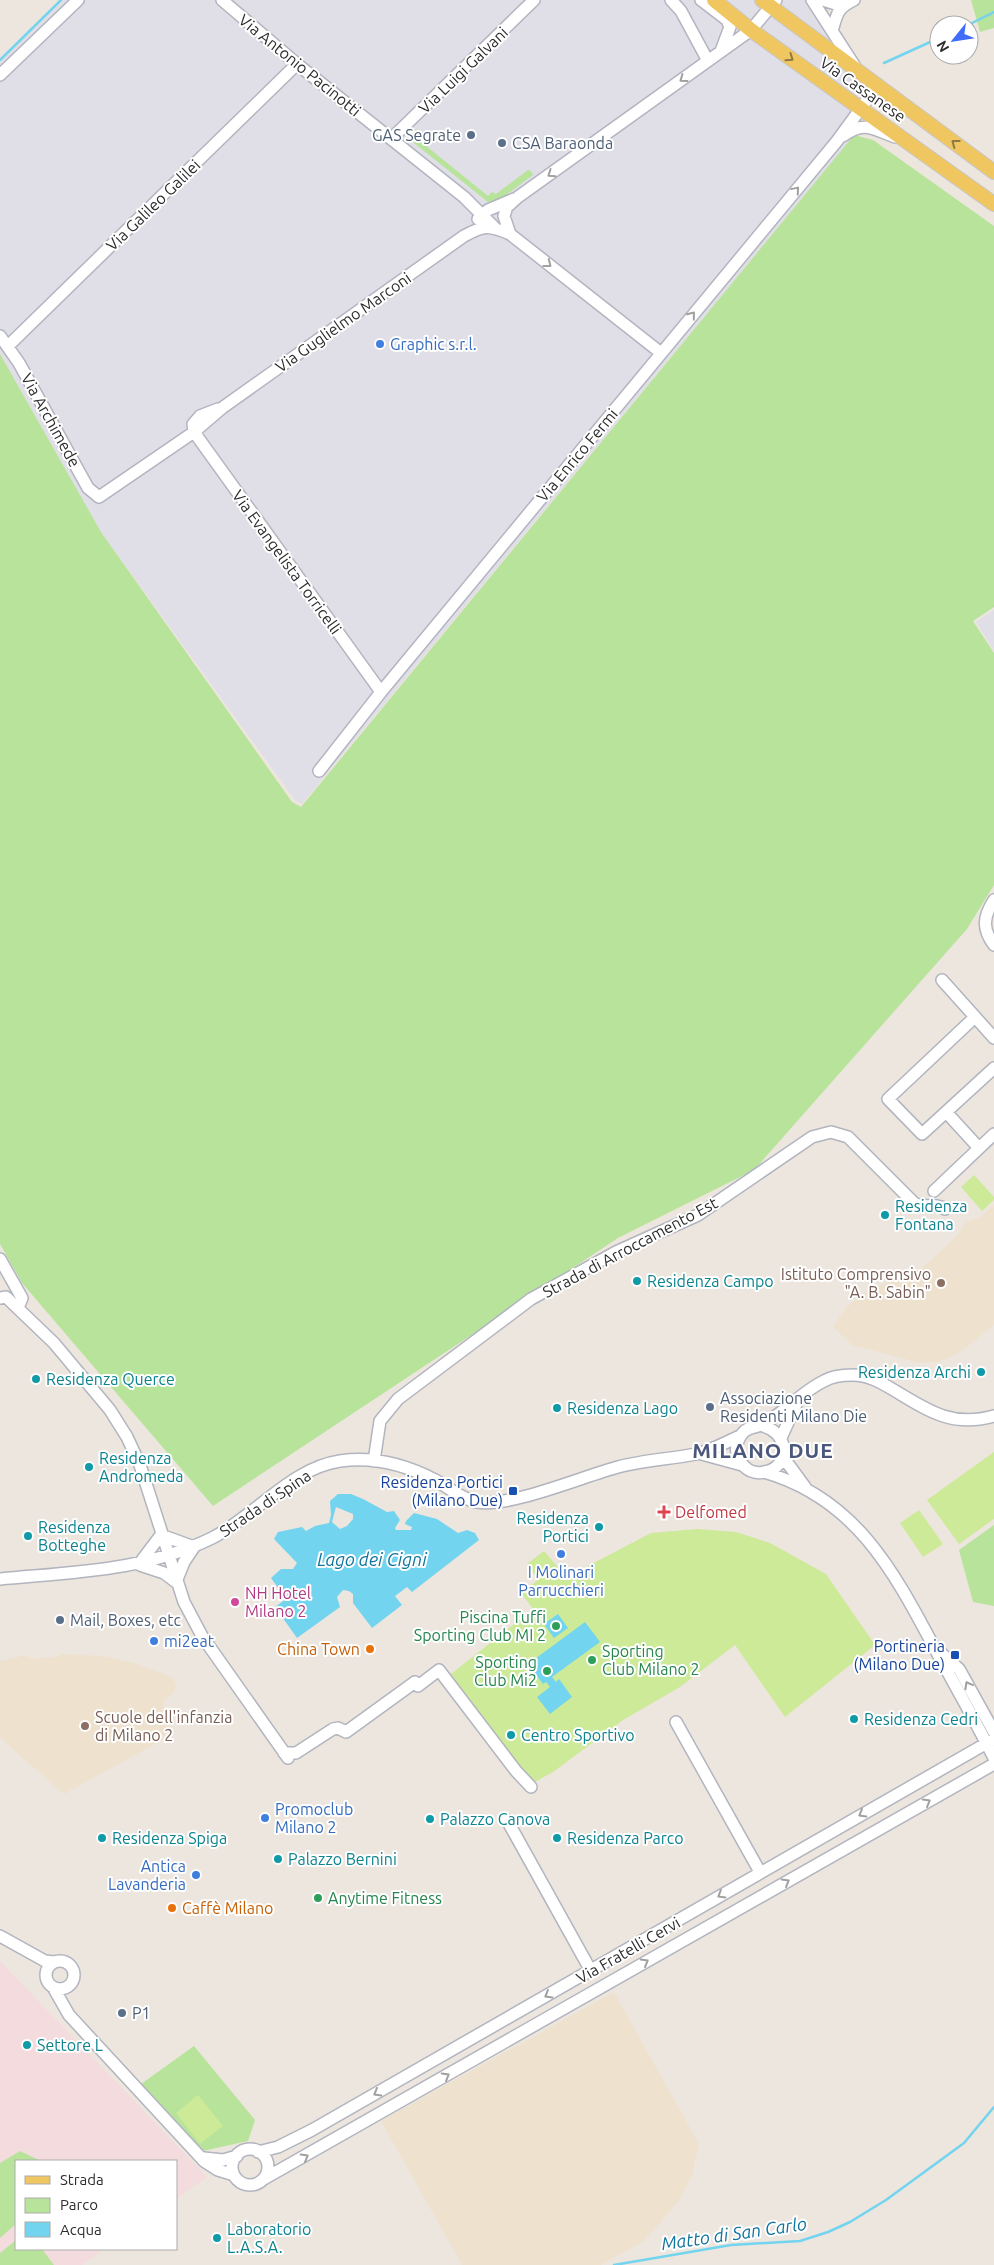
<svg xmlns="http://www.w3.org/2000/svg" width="994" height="2265" font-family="Ubuntu,sans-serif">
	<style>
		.industrial { fill: #e0dee6 }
		.education { fill: #eee2ce }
		.medical { fill: #f4dcde }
		.green { fill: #b8e39b }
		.pitch { fill: #ccea97 }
		.water { fill: #72d4ee; fill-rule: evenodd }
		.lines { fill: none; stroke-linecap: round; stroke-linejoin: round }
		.stream { stroke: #72d4ee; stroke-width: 2.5 }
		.minor-casing { stroke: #b2b5bf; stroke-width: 14 }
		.major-casing { stroke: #c8c8c8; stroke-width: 16 }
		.minor { stroke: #fff; stroke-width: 11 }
		.major { stroke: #f0c660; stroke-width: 14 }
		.oneway { stroke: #8e7946 }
		.oneway2 { stroke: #a0a0a0 }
		.service-dot { fill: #5c6f8a; stroke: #fff; stroke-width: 2 }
		.shop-dot { fill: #3f7fe0; stroke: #fff; stroke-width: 2 }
		.culture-dot { fill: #0f9aa8; stroke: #fff; stroke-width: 2 }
		.education-dot { fill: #8d6e63; stroke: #fff; stroke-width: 2 }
		.transit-dot { fill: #1a4fb4; stroke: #fff; stroke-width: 2 }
		.health-dot { fill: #e0444e; stroke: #fff; stroke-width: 2 }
		.hotel-dot { fill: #d1479c; stroke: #fff; stroke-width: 2 }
		.leisure-dot { fill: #2e9e5b; stroke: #fff; stroke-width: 2 }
		.food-dot { fill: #e8710a; stroke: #fff; stroke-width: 2 }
		.labels { text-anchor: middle; stroke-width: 4; stroke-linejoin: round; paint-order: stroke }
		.street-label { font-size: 16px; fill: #2c2c2c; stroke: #fff }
		.service-label { font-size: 16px; fill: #4e5e75; stroke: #fff; text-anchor: start }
		.shop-label { font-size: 16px; fill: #366cbe; stroke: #fff; text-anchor: start }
		.culture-label { font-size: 16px; fill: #0d838f; stroke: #fff; text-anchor: start }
		.education-label { font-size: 16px; fill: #785e54; stroke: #fff; text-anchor: end }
		.transit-label { font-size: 16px; fill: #164399; stroke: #fff; text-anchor: end }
		.health-label { font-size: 16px; fill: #be3a42; stroke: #fff; text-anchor: start }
		.hotel-label { font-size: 16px; fill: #b23c85; stroke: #fff; text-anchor: start }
		.leisure-label { font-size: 16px; fill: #27864d; stroke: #fff; text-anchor: end }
		.food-label { font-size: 16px; fill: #c56008; stroke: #fff; text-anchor: end }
		.water-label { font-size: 18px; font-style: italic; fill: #0e749d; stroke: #fff }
		.district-label { font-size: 21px; font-weight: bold; letter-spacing: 1px; fill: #4c577d; stroke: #fff }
	</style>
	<rect width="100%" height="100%" fill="#ede6de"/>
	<!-- industrial -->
	<path class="industrial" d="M63 0H847L828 11 861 63 854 135 302 804 295 800 101 532 0 354V62Z
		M994 610V651L976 622Z"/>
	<!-- education -->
	<path class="education" d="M994 1204V1325L959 1353 938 1362 920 1363 852 1345 833 1327 846 1308 854 1301 867 1291 922 1268 958 1235 965 1223 980 1217Z
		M61 1654 103 1656 134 1663 169 1676 174 1680 176 1687 174 1692 164 1701 163 1707 171 1730 166 1738 64 1794 0 1738V1661L26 1655 32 1659 57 1657Z
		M614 1992 699 2144 692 2175 679 2201 644 2241 601 2265H462L381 2121Z"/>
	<!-- medical -->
	<path class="medical" d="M0 1961 207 2177 176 2199V2161H16V2249H105L82 2265H0Z"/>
	<!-- green -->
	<path class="green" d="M971 0H994V28L980 32Z
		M416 129 420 132 415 137 488 196 492 192 496 194 528 170 531 171 533 175 499 200 488 202 414 143 411 134Z
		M854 135 873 140 994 226V607L973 621 994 653V885L967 929 754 1170 618 1238 213 1506 22 1283 0 1244V354L101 532 292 802 301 807Z
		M994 1525V1606L973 1602 959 1550Z
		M194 2046 255 2120 248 2141 203 2151 141 2084Z
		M20 2151 41 2161H16V2224L0 2238V2163Z
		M16 2240V2249H42L54 2265H0V2253Z"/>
	<!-- pitch -->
	<path class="pitch" d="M974 1175 994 1197V1200L982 1211 961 1187Z
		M994 1452V1519L959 1544 927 1500Z
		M919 1510 943 1544 923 1557 900 1523Z
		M697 1529 736 1532 770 1543 826 1574 875 1645 785 1717 735 1645 680 1687 623 1720 553 1772 531 1784 451 1674 533 1609 521 1593 538 1580 527 1564 544 1551 569 1580 588 1566 651 1533Z
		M198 2095 223 2126 200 2144 176 2113Z"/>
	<!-- water -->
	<path class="water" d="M338 1494H351L363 1499 387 1512 394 1511 400 1520 395 1528 396 1530H411L412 1527 405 1524 406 1521 414 1513 437 1519 458 1533 467 1530 475 1533 479 1540 412 1592 407 1587 395 1596 402 1605 372 1628 353 1603V1594L349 1591 343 1590 337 1597 340 1607 297 1638 275 1607 286 1599 271 1578 281 1569H293L297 1563 274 1539 278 1532 302 1527 306 1531 315 1526 329 1523 331 1515 330 1501ZM336 1507 353 1514V1519L347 1526 340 1529 332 1522Z
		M558 1614 568 1628 554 1638 544 1624Z
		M585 1622 600 1642 552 1677 556 1682 559 1679 572 1697 550 1714 537 1697 550 1687 546 1682 543 1684 528 1664Z"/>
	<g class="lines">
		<!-- stream -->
		<path class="stream" d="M968 25 994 12
			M0 60 61 0
			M884 63 939 38
			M614 2265 731 2245 800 2241 828 2232 850 2222 886 2200 964 2143 994 2107"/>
		<!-- minor casing -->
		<g class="minor-casing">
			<path id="minor" d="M222 0 297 64 464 197 494 227
				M671 0 681 11 708 61
				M701 0 727 20 730 27 721 51
				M812 0 854 65
				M823 0 842 6
				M832 31C837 14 837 8 854 0
				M0 75 78 0
				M843 136C864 120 873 129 895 137
				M391 139 534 0
				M478 219 488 210 514 199
				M510 234 504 216 507 207 518 197 751 30 776 0
				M0 336 19 363 88 488 99 497 194 432 222 408 464 236C484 225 489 225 510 234L661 353
				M8 346 297 64
				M194 432 381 692
				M194 432 193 424 200 416 218 409
				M319 771 381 692 837 141 878 85
				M994 900C983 917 982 929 994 945
				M942 980 994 1038
				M975 1017 888 1099 922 1134 994 1068
				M946 1112 979 1148
				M934 1191 994 1134
				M0 1259 22 1298 18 1308
				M0 1298 6 1297 54 1343 110 1410 127 1437 140 1465 184 1602 202 1636 288 1758
				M758 1425C790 1429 792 1468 764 1472 756 1474 748 1471 743 1465 735 1457 734 1444 742 1434 746 1428 752 1428 758 1426 783 1416 800 1392 824 1381 832 1376 844 1375 853 1375 868 1375 880 1382 892 1389 927 1410 951 1428 994 1416
				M781 1438 798 1400
				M698 1453 742 1465
				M783 1457 805 1487
				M374 1461 380 1421 398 1399 531 1299 616 1252 698 1215 812 1137 831 1132 848 1137 914 1203C924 1209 935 1202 945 1209
				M764 1472C855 1498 893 1570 934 1647 954 1684 975 1720 994 1758
				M139 1564 161 1535
				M140 1565 164 1573 176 1582 184 1562 194 1547 161 1535
				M0 1579C73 1572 145 1571 212 1538 254 1517 291 1468 340 1461 374 1456 406 1465 435 1480 450 1488 461 1499 477 1502 509 1508 584 1476 618 1467 644 1460 671 1459 696 1454 711 1451 726 1442 740 1436
				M941 1653 959 1669 994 1732
				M676 1722 760 1872
				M284 1753H296L333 1729 338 1728 346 1732 415 1682 418 1686 439 1670 516 1771 531 1787
				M507 1820 591 1971
				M0 1936 45 1961 55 1962
				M46 1975a14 14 0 1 1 28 0a14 14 0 1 1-28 0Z
				M53 1987 69 2015 204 2161 218 2170 234 2175
				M232 2167a18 18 0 1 1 36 0a18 18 0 1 1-36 0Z
				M258 2152 278 2147 312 2130 994 1739
				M204 2158 223 2160 237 2156
				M262 2180 994 1764"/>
		</g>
		<!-- major casing -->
		<g class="major-casing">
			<path id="major" d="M714 0 751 30 994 204
				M762 0 994 172"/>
		</g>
		<!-- minor -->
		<use href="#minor" class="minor"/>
		<!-- major -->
		<use href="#major" class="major"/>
	</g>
	<!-- one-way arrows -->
	<defs><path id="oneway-chevron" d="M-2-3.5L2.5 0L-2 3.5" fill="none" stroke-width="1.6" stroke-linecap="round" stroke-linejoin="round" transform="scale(1.25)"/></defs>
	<g class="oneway">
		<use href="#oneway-chevron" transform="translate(790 58) rotate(35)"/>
		<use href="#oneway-chevron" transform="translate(955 143) rotate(-143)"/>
	</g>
	<g class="oneway2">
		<use href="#oneway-chevron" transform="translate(683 79) rotate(144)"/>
		<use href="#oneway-chevron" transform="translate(551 174) rotate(145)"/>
		<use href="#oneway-chevron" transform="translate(796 190) rotate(-50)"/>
		<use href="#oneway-chevron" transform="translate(548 264) rotate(38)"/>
		<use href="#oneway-chevron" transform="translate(692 315) rotate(-51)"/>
		<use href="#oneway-chevron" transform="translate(968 1685) rotate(-119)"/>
		<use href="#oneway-chevron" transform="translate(927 1802) rotate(-30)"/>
		<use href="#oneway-chevron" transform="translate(862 1814) rotate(150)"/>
		<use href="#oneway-chevron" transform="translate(786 1882) rotate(-30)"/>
		<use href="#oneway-chevron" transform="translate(721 1895) rotate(149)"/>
		<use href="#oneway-chevron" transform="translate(645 1962) rotate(-30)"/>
		<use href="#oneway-chevron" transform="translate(548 1995) rotate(150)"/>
		<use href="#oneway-chevron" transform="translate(446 2076) rotate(-30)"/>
		<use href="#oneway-chevron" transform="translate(377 2093) rotate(150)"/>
		<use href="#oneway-chevron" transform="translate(305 2157) rotate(-30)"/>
	</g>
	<!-- markers -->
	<g class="service-dot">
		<circle cx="471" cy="135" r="5"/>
		<circle cx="502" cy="143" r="5"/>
		<circle cx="710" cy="1407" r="5"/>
		<circle cx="60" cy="1620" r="5"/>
		<circle cx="122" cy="2013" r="5"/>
	</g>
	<g class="shop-dot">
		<circle cx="380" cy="344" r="5"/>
		<circle cx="561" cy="1554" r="5"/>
		<circle cx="154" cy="1641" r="5"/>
		<circle cx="265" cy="1818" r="5"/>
		<circle cx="196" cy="1875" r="5"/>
	</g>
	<g class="culture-dot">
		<circle cx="885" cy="1215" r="5"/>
		<circle cx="637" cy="1281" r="5"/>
		<circle cx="981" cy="1372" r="5"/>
		<circle cx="36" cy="1379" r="5"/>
		<circle cx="557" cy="1408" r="5"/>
		<circle cx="89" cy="1467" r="5"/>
		<circle cx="599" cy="1527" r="5"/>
		<circle cx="28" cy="1536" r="5"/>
		<circle cx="854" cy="1719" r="5"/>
		<circle cx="511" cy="1735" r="5"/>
		<circle cx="430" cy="1819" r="5"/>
		<circle cx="102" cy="1838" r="5"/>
		<circle cx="557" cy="1838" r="5"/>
		<circle cx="278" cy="1859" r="5"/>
		<circle cx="27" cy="2045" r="5"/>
		<circle cx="217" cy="2238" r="5"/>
	</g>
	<g class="education-dot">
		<circle cx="941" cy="1283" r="5"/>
		<circle cx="85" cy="1726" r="5"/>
	</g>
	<g class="transit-dot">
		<rect x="508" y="1486" width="10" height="10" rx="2.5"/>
		<rect x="950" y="1650" width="10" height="10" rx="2.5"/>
	</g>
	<path class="health-dot" d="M661.5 1504.5h5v5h5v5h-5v5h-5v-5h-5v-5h5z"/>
	<circle class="hotel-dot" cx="235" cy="1602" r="5"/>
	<g class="leisure-dot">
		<circle cx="556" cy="1626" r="5"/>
		<circle cx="592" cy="1660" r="5"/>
		<circle cx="547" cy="1671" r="5"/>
		<circle cx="318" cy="1898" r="5"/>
	</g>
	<g class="food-dot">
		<circle cx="370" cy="1649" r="5"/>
		<circle cx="172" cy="1908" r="5"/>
	</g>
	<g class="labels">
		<!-- street labels -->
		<g class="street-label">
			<text transform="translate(300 65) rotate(39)" y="6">Via Antonio Pacinotti</text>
			<text transform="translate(463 70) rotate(-44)" y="6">Via Luigi Galvani</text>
			<text transform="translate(863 89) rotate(35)" y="6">Via Cassanese</text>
			<text transform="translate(153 205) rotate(-44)" y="6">Via Galileo Galilei</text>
			<text transform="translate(343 322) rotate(-35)" y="6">Via Guglielmo Marconi</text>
			<text transform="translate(51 420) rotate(61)" y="6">Via Archimede</text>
			<text transform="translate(577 455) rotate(-50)" y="6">Via Enrico Fermi</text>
			<text transform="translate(287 562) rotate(54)" y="6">Via Evangelista Torricelli</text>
			<text transform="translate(630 1247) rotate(-28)" y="6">Strada di Arroccamento Est</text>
			<text transform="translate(265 1503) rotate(-34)" y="6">Strada di Spina</text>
			<text transform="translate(628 1950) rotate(-30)" y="6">Via Fratelli Cervi</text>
		</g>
		<!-- service labels -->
		<g class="service-label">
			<text x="461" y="141" text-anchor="end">GAS Segrate</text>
			<text x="512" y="149">CSA Baraonda</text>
			<text x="720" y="1404">Associazione<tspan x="720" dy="18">Residenti Milano Die</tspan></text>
			<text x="70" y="1626">Mail, Boxes, etc</text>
			<text x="132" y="2019">P1</text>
		</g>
		<!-- shop labels -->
		<g class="shop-label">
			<text x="390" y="350">Graphic s.r.l.</text>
			<text x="561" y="1578" text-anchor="middle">I Molinari<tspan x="561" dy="18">Parrucchieri</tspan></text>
			<text x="164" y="1647">mi2eat</text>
			<text x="275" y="1815">Promoclub<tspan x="275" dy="18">Milano 2</tspan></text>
			<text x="186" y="1872" text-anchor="end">Antica<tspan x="186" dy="18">Lavanderia</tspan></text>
		</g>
		<!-- culture labels -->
		<g class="culture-label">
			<text x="895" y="1212">Residenza<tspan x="895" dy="18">Fontana</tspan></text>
			<text x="647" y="1287">Residenza Campo</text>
			<text x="971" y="1378" text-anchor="end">Residenza Archi</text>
			<text x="46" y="1385">Residenza Querce</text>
			<text x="567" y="1414">Residenza Lago</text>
			<text x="99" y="1464">Residenza<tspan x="99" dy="18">Andromeda</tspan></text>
			<text x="589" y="1524" text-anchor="end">Residenza<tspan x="589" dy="18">Portici</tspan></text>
			<text x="38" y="1533">Residenza<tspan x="38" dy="18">Botteghe</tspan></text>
			<text x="864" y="1725">Residenza Cedri</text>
			<text x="521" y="1741">Centro Sportivo</text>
			<text x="440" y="1825">Palazzo Canova</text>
			<text x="112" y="1844">Residenza Spiga</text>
			<text x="567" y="1844">Residenza Parco</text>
			<text x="288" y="1865">Palazzo Bernini</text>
			<text x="37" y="2051">Settore L</text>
			<text x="227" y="2235">Laboratorio<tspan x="227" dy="18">L.A.S.A.</tspan></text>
		</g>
		<!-- education labels -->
		<g class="education-label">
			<text x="931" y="1280">Istituto Comprensivo<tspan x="931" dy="18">"A. B. Sabin"</tspan></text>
			<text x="95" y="1723" text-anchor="start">Scuole dell'infanzia<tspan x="95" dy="18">di Milano 2</tspan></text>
		</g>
		<!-- transit labels -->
		<g class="transit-label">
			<text x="503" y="1488">Residenza Portici<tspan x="503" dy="18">(Milano Due)</tspan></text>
			<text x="945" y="1652">Portineria<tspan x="945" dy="18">(Milano Due)</tspan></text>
		</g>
		<!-- health labels -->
		<g class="health-label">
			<text x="675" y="1518">Delfomed</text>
		</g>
		<!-- hotel labels -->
		<g class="hotel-label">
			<text x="245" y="1599">NH Hotel<tspan x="245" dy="18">Milano 2</tspan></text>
		</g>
		<!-- leisure labels -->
		<g class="leisure-label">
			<text x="546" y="1623">Piscina Tuffi<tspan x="546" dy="18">Sporting Club MI 2</tspan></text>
			<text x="602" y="1657" text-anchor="start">Sporting<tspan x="602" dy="18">Club Milano 2</tspan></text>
			<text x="537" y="1668">Sporting<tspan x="537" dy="18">Club Mi2</tspan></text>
			<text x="328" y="1904" text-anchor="start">Anytime Fitness</text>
		</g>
		<!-- food labels -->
		<g class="food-label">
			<text x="360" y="1655">China Town</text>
			<text x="182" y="1914" text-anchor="start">Caffè Milano</text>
		</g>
		<!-- water labels -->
		<g class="water-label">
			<text x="372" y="1566">Lago dei Cigni</text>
			<text transform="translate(734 2234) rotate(-8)" y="6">Matto di San Carlo</text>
		</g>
		<!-- district labels -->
		<g class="district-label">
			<text x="763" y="1458">MILANO DUE</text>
		</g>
	</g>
	<!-- legend -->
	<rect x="15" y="2160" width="162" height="90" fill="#ffffff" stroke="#ababab"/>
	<rect x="25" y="2176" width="25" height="8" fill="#f0c660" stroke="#ababab"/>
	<text x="60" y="2185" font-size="15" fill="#2c2c2c">Strada</text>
	<rect x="25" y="2198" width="25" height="15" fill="#b8e39b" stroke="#ababab"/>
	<text x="60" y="2210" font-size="15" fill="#2c2c2c">Parco</text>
	<rect x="25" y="2222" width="25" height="15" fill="#72d4ee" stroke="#ababab"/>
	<text x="60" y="2235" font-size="15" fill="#2c2c2c">Acqua</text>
	<!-- north arrow -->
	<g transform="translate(954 40) rotate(240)"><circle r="24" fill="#ffffff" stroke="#ababab"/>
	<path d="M0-4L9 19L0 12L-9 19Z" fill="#3f6cf9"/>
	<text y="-8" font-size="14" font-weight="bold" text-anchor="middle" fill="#2c2c2c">N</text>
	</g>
</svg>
